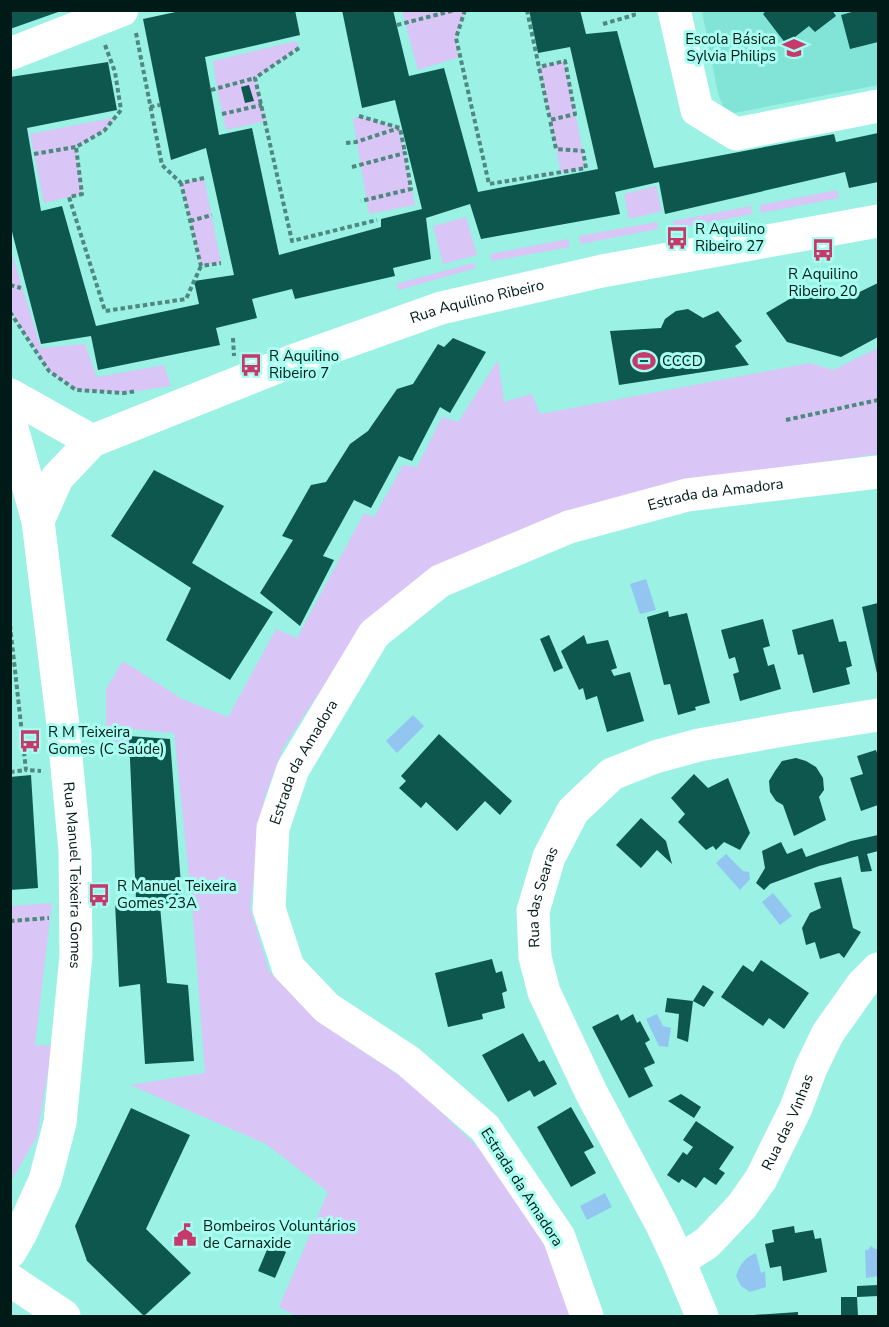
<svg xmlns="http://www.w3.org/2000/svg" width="889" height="1327" font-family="'Nunito Sans',sans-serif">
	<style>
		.built { fill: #82e4d6 }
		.green { fill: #dac5f7 }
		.water { fill: #92c6f1 }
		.building { fill: #0d574f }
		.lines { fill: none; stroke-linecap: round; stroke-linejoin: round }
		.path { stroke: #4e887f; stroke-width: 4; stroke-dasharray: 4.5 3; stroke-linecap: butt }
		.minor { stroke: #fff; stroke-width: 33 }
		.labels { text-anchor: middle; stroke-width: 6; stroke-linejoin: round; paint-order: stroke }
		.poi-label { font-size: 15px; fill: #001a17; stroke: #a8fef1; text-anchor: start }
		.street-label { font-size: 15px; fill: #001a17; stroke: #a8fef1 }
	</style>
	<rect width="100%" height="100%" fill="#9af1e4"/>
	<!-- built -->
	<path class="built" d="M702 11H878V85L734 113 724 108 718 94Z"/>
	<!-- green -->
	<path class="green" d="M402 11H465L456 38 459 57 418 70Z
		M296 41 299 48 256 78 266 121 226 130 217 89 213 61Z
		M565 61 586 168 561 173 539 67Z
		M359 116 400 128 415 205 369 214 353 119Z
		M116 117 104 131 76 147 82 194 44 203 30 134Z
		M204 178 221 263 201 266 181 183Z
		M656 186 662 211 629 219 624 194Z
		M837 190 839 198 761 213 760 205Z
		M751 206 752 214 674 229 673 221Z
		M466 217 477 255 443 264 433 226Z
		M657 222 658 229 580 244 579 236Z
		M568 239 570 247 492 261 490 254Z
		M11 251 41 348 85 344 97 377 164 365 171 386 124 393 76 390 49 371 11 312Z
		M473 263 476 268 399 290 396 284Z
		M878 348V454L712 478 475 553 341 659 283 748 264 799 250 908 269 971 319 1022 412 1084 491 1160 552 1258 573 1316H296L279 1307 328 1192 266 1144 130 1085 205 1073 192 904 174 733 132 729 131 743 106 747V689L123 661 182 699 228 717 276 629 297 638 364 513 374 517 403 465 417 467 442 417 458 422 498 360 504 402 532 394 540 414 810 363 833 370Z
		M52 903 35 1045 52 1046 37 1137 11 1181V906Z"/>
	<!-- water -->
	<path class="water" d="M646 579 656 610 640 614 630 584Z
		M413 715 424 726 397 753 386 741Z
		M726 854 743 871 749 872 750 879 740 890 716 863Z
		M773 893 792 916 780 925 762 902Z
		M657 1014 663 1026 671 1028 668 1047 659 1046 646 1019Z
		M605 1193 612 1207 587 1220 580 1206Z
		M871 1246 875 1249H878V1276L866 1278 865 1250H868Z
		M756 1253 761 1273 765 1271 766 1287 750 1292 741 1286 736 1276C739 1266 745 1257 756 1253Z"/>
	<!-- building -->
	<path class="building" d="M10 10H61V11L10 29Z
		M185 10H295L300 35 205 57 219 135 252 128 279 255 381 227V219L422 209 395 100 362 108 342 10H393L409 76 444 68 478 192 598 169 570 47 538 53 529 10H580L586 34 617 31 654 168 834 134 836 142 878 133V182L849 188 845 172 665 214 659 182 615 192 620 214 481 239 470 204 426 218 431 259 393 268 395 276 295 299 292 289 252 299 257 318 216 328 220 345 98 370 91 336 41 344 10 224V77L108 62 117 110 27 128 41 211 62 206 96 326 199 304 194 281 234 275 206 148 171 160 143 19Z
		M767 10H832L836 16 815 32 809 26 786 44 763 14Z
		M859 10H878V42L850 49 841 15Z
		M249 85 254 101 245 103 241 87Z
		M878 283V337L841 357 787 342 766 313 808 288 845 299Z
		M688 309 703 318 718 311 742 341 735 346 749 365 619 385 610 331 661 328 665 319 676 311Z
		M453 338 486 352 450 413 440 407 412 461 399 456 371 508 354 500 323 556 334 560 300 626 260 593 293 540 282 536 311 485 326 482 350 444 368 431 397 389 413 384 438 344 444 347Z
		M154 470 224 506 192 563 273 612 230 680 166 640 191 588 111 536Z
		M878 603V678L862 607Z
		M668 611 669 617 687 613 710 703 695 707 696 710 678 715 670 684 664 685 647 617Z
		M763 619 770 646 763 648 768 666 774 664 781 689 740 701 733 674 739 672 735 657 729 659 721 630Z
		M833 619 839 642 846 641 852 666 846 668 850 684 813 693 803 654 798 655 792 630Z
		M549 635 563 668 554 672 540 639Z
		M584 635 587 644 608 640 617 668 611 670 614 676 630 672 644 721 607 732 597 696 586 700 583 688 579 690 561 651Z
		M439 734 512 801 500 815 485 801 457 831 426 802 421 808 399 788 406 781 401 776Z
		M129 736 170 739 182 898 160 906 167 983 188 985 194 1061 145 1064 140 984 119 987 115 902 136 899Z
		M876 750 878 756V805L861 811 850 778 863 774 857 756Z
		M796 758 806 761 816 767 823 778 824 790 819 797 826 820 794 836 783 805 776 801 770 792 769 781 775 771 782 761Z
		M694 774 708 788 728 778 750 833 740 850 724 842 716 850 713 846 706 850 678 822 685 814 671 798Z
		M31 775 38 888 10 890V777Z
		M641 818 666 841 672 864 657 850 641 868 616 845Z
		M878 835V851L867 854 872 871 861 872 858 856 819 866 770 884 764 890 756 883 765 868 762 851 781 842 787 854 802 848 806 857 851 841Z
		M841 877 853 928 861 932 844 958 839 953 820 959 815 942 806 945 802 928 810 913 821 908 814 883Z
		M492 959 496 973 502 971 507 991 502 993 505 1008 482 1014 483 1019 448 1027 435 973Z
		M761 960 809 993 784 1029 769 1018 763 1026 721 997 743 965 753 972Z
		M703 985 714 992 704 1007 693 1001 688 1042 677 1038 679 1014 665 1012 667 998 693 1001Z
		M618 1014 621 1021 633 1014 637 1023 640 1021 650 1040 645 1043 655 1063 644 1068 653 1086 629 1098 592 1027Z
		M523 1033 539 1062 544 1060 557 1084 534 1097 530 1090 508 1102 482 1055Z
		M681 1094 701 1107 694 1118 668 1101Z
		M571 1107 594 1147 584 1152 596 1173 571 1187 537 1127Z
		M131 1108 190 1135 146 1229 191 1273 144 1316 87 1261 75 1226Z
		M696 1121 734 1147 719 1169 725 1173 716 1185 704 1177 696 1188 682 1179 679 1183 667 1175 683 1152 687 1155 693 1147 683 1140Z
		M794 1226 795 1233 813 1230 815 1239 821 1238 827 1272 783 1281 781 1266 770 1268 765 1244 774 1242 772 1230Z
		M269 1245 286 1252 275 1278 258 1271Z
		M878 1285V1296L857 1297V1286Z
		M841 1297H857L858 1316H841Z
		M798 1312V1316H754L753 1315Z"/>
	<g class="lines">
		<!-- path -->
		<path class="path" d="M465 10 456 38 489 184 586 168 583 151 556 149 550 120 575 114 565 61 539 67
			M527 10 550 120
			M603 24 634 15 633 10
			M397 25 455 10
			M136 33 162 165 181 183
			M105 45 115 72 121 110 104 131 76 147 82 194 69 197 105 311 186 299 201 266
			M299 48 255 78 292 241 377 220
			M211 90 255 78
			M150 107 160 105
			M222 114 262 105
			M359 116 400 128 405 153
			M346 143 356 142 399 128
			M34 154 76 147
			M352 167 405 153 411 189 361 201
			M204 178 181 183 201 266 221 263
			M190 221 212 215
			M10 251H11
			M10 285 21 288
			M10 312 49 371 76 390 124 393 137 391
			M233 338 234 356
			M786 420 878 400
			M10 625 26 770 41 771
			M10 772 26 770
			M10 921 49 918"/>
		<!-- minor -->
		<g class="minor">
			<path d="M674 10 697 110 736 134 878 106"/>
			<path d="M10 54 122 10"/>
			<path d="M10 395 92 441"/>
			<path id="s1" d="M10 421 38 521 63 725 75 851 76 955 60 1123 45 1180 21 1233 10 1252"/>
			<path id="s2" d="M38 521 57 478 92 441 295 360 441 308 602 271 878 221"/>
			<path id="s3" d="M679 1261 707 1243 742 1206 761 1179 796 1108 811 1068 828 1033 862 985 878 969"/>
			<path d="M10 1280 64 1316"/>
			<path id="s4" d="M587 1316 559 1237 485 1128 408 1061 327 1008 288 967 269 909 273 828 293 769 374 634 440 581 569 527 687 495 878 472"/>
			<path id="s5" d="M702 1316 679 1261 662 1225 591 1092 544 992 535 957 533 911 549 857 573 811 612 774 655 757 699 745 789 729 878 715"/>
		</g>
	</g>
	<!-- icons -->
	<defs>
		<g id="school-bare" transform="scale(1.8)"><path d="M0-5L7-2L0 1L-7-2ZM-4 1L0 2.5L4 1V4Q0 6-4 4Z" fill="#c63a6b" stroke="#a8fef1" stroke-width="2.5" paint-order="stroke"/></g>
		<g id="bus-bare" transform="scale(1.8)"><path d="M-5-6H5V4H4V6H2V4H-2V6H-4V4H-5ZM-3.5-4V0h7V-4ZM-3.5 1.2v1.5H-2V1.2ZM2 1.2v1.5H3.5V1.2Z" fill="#c63a6b" stroke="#a8fef1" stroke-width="2.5" paint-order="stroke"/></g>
		<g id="stadium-bare" transform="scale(1.8)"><path d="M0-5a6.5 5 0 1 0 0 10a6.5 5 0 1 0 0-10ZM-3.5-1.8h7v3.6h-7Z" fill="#c63a6b" stroke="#a8fef1" stroke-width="2.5" paint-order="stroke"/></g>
		<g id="civic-bare" transform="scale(1.8)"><path d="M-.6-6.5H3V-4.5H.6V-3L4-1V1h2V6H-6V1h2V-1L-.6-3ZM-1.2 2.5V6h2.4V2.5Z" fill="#c63a6b" stroke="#a8fef1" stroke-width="2.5" paint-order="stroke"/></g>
	</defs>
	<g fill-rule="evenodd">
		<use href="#school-bare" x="794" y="48"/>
		<use href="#bus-bare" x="677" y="238"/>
		<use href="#bus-bare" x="823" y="250"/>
		<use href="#stadium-bare" x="644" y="361"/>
		<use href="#bus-bare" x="251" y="365"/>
		<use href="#bus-bare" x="30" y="741"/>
		<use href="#bus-bare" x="99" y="895"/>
		<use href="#civic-bare" x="185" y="1235"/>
	</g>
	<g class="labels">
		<!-- poi labels -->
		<g class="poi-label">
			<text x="776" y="44" text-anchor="end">Escola Básica<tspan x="776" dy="17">Sylvia Philips</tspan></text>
			<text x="695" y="234">R Aquilino<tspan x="695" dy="17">Ribeiro 27</tspan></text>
			<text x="823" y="279" text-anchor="middle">R Aquilino<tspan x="823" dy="17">Ribeiro 20</tspan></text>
			<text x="269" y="361">R Aquilino<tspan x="269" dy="17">Ribeiro 7</tspan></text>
			<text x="662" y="366">CCCD</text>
			<text x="48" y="737">R M Teixeira<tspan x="48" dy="17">Gomes (C Saúde)</tspan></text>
			<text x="117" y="891">R Manuel Teixeira<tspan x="117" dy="17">Gomes 23A</tspan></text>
			<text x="203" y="1231">Bombeiros Voluntários<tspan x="203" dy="17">de Carnaxide</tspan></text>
		</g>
		<!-- street labels -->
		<g class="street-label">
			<text dy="5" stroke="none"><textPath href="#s2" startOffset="508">Rua Aquilino Ribeiro</textPath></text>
			<text dy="5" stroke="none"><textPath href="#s4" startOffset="1208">Estrada da Amadora</textPath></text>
			<text dy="5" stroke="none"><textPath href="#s4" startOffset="686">Estrada da Amadora</textPath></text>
			<text dy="5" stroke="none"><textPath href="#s1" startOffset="460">Rua Manuel Teixeira Gomes</textPath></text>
			<text dy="5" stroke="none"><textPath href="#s5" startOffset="458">Rua das Searas</textPath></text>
			<text dy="5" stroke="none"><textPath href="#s3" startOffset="180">Rua das Vinhas</textPath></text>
			<text transform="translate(522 1187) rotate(57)" y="5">Estrada da Amadora</text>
		</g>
	</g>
	<!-- border -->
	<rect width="889" height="1327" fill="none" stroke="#001a17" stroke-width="24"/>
</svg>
